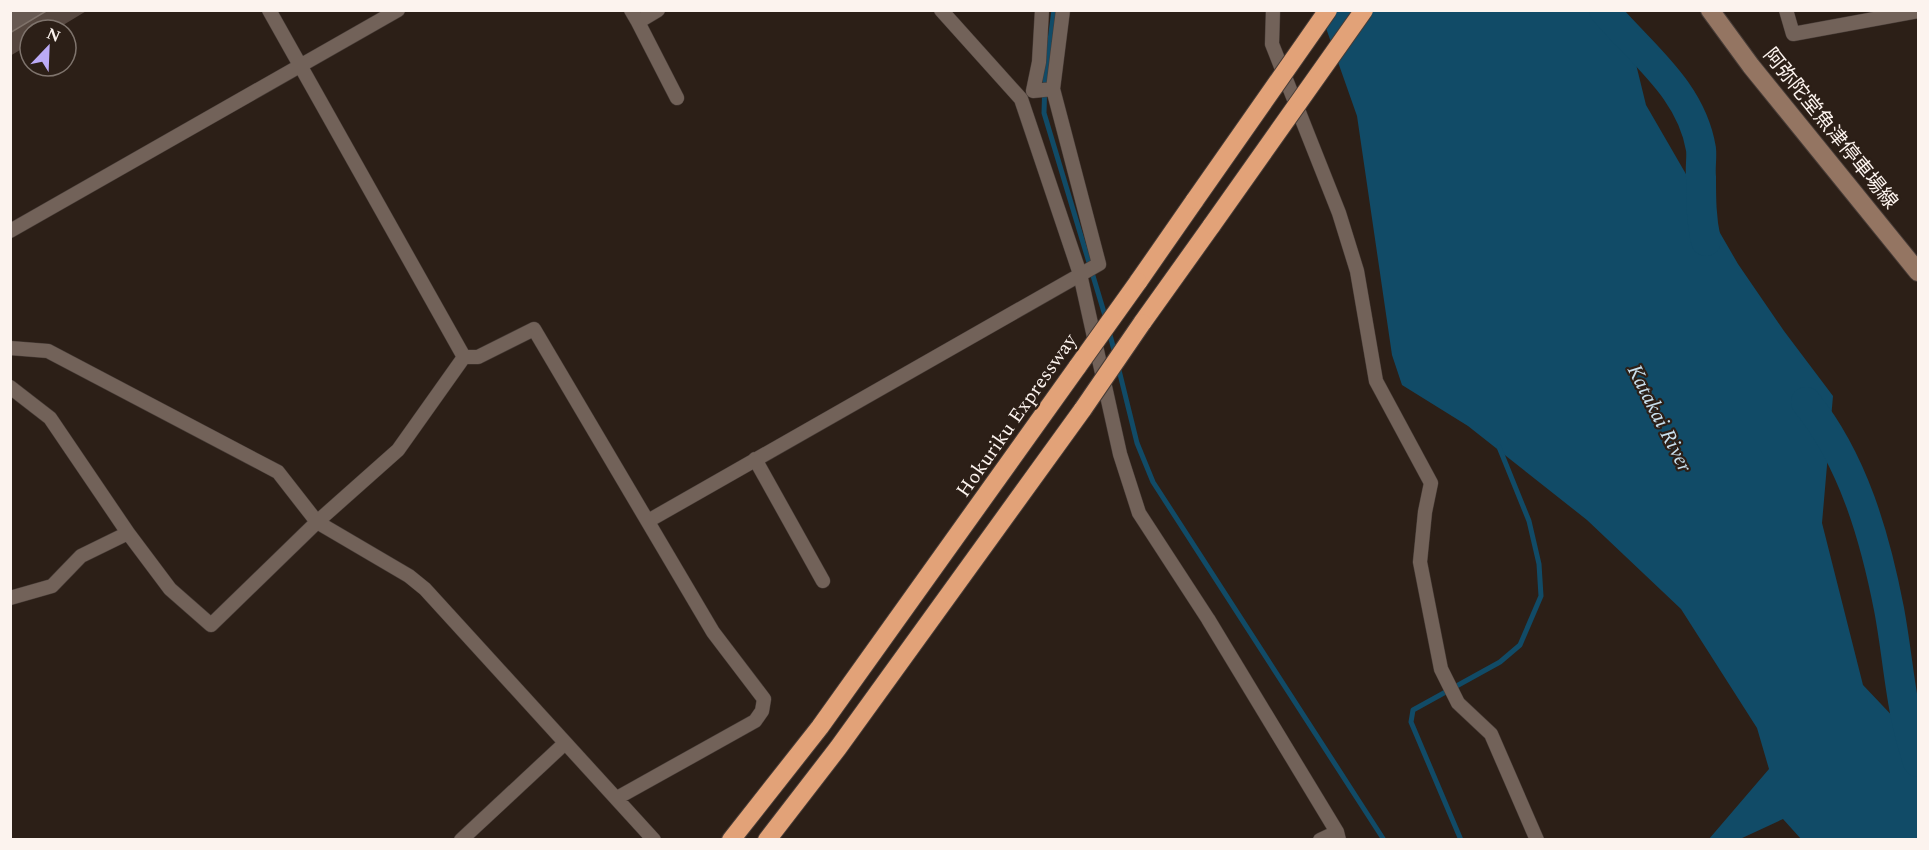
<svg xmlns="http://www.w3.org/2000/svg" width="1929" height="850" font-family="Spectral,'Noto Sans JP',serif">
	<style>
		.water { fill: #114b67 }
		.lines { fill: none; stroke-linecap: round; stroke-linejoin: round }
		.stream { stroke: #114b67; stroke-width: 5 }
		.river { stroke: #114b67; stroke-width: 30 }
		.street-casing { stroke: #473c37; stroke-width: 15 }
		.secondary-casing { stroke: #473c37; stroke-width: 20 }
		.highway-casing { stroke: #473c37; stroke-width: 20 }
		.street { stroke: #726259; stroke-width: 14 }
		.secondary { stroke: #947562; stroke-width: 18 }
		.highway { stroke: #e2a278; stroke-width: 18 }
		.highway-bridge-casing { stroke: #473c37; stroke-width: 20; stroke-linecap: butt }
		.highway-bridge { stroke: #e2a278; stroke-width: 18 }
		.wall { fill: #56473f }
		.building { fill: #675952; stroke: #7f726a; stroke-width: 1.5 }
		.labels { text-anchor: middle; stroke-width: 4.5; stroke-linejoin: round; paint-order: stroke }
		.street-label { font-size: 20px; fill: #fcf3ee; stroke: #2c1f17 }
		.water-label { font-size: 21px; font-style: italic; fill: #c9e0ee; stroke: #2c1f17 }
	</style>
	<rect width="100%" height="100%" fill="#2c1f17"/>
	<!-- water -->
	<path class="water" d="M1320 11H1623L1646 105 1738 264 1784 331 1833 396 1822 523 1863 685 1918 743V839H1801L1783 819 1740 839H1709L1769 769 1757 728 1681 609 1587 520 1468 426 1402 385 1392 355 1357 116Z"/>
	<g class="lines">
		<!-- stream -->
		<path class="stream" d="M1054 10 1045 78 1044 113 1106 319
			M1109 331 1115 354
			M1118 366 1137 443 1153 482 1384 840
			M1461 840 1411 722 1413 710 1500 662 1520 645 1541 596 1539 564 1529 521 1499 447"/>
		<!-- river -->
		<path class="river" d="M1604 10C1641 54 1691 89 1701 149 1702 158 1700 167 1701 177 1701 199 1701 219 1706 241
			M1806 402C1853 460 1875 537 1889 609 1899 662 1900 709 1918 762"/>
		<!-- street casing -->
		<g class="street-casing">
			<path id="street" d="M269 10 464 357
				M631 10 638 22 658 10
				M941 10 1021 99 1080 274 1120 454 1139 513 1208 619 1337 832 1339 840
				M1042 10 1039 62 1033 91 1053 89
				M1273 10 1272 44 1339 213 1357 271 1376 381 1431 483 1425 512 1420 562 1441 669 1458 703 1491 734 1537 840
				M1786 10 1793 34 1918 11
				M638 22 677 98
				M10 231 398 10
				M10 348 48 351 278 472 317 522 409 576 425 589 654 840
				M464 357H478L534 329 713 632 764 699 762 711 755 721 617 798
				M10 387 50 418 128 533
				M755 459 823 581
				M648 521 1099 264 1053 89 1063 10
				M10 598 52 586 81 556 128 533 170 589 211 625 317 522 398 450 464 357
				M461 840 564 744
				M1320 840 1337 832"/>
		</g>
		<!-- secondary casing -->
		<g class="secondary-casing">
			<path id="secondary" d="M1710 10 1751 66 1918 272"/>
		</g>
		<!-- highway casing -->
		<g class="highway-casing">
			<path id="highway" d="M1138 282 1195 200
				M1142 323 1212 225
				M731 840 820 727 1078 366
				M767 840 838 748 1083 409"/>
		</g>
		<!-- street -->
		<use href="#street" class="street"/>
		<!-- secondary -->
		<use href="#secondary" class="secondary"/>
		<!-- highway -->
		<use href="#highway" class="highway"/>
		<!-- highway-bridge casing -->
		<g class="highway-bridge-casing">
			<path id="highway-bridge" d="M1195 200 1328 10
				M1212 225 1364 10
				M1078 366 1138 282
				M1083 409 1142 323"/>
		</g>
		<!-- highway-bridge -->
		<use href="#highway-bridge" class="highway-bridge"/>
	</g>
	<!-- wall -->
	<path class="wall" d="M10 10H88L55 30H30V44L10 56Z"/>
	<!-- building -->
	<path class="building" d="M10 10H48L10 33Z"/>
	<g class="labels">
		<!-- street labels -->
		<g class="street-label">
			<text transform="translate(1831 128) rotate(51)" y="7">阿弥陀堂魚津停車場線</text>
			<text transform="translate(1016 415) rotate(-55)" y="7">Hokuriku Expressway</text>
		</g>
		<!-- water labels -->
		<g class="water-label">
			<text transform="translate(1660 418) rotate(63)" y="7">Katakai River</text>
		</g>
	</g>
	<!-- border -->
	<rect width="1929" height="850" fill="none" stroke="#fcf3ee" stroke-width="24"/>
	<!-- north arrow -->
	<g transform="translate(48 48) rotate(23)"><circle r="28" fill="#2c1f17" stroke="#7f746d" stroke-width="1.5"/>
	<path d="M0-4.5L10 22L0 15L-10 22Z" fill="#bbaaf6"/>
	<text y="-9" font-size="16" font-weight="bold" text-anchor="middle" fill="#fcf3ee">N</text>
	</g>
</svg>
